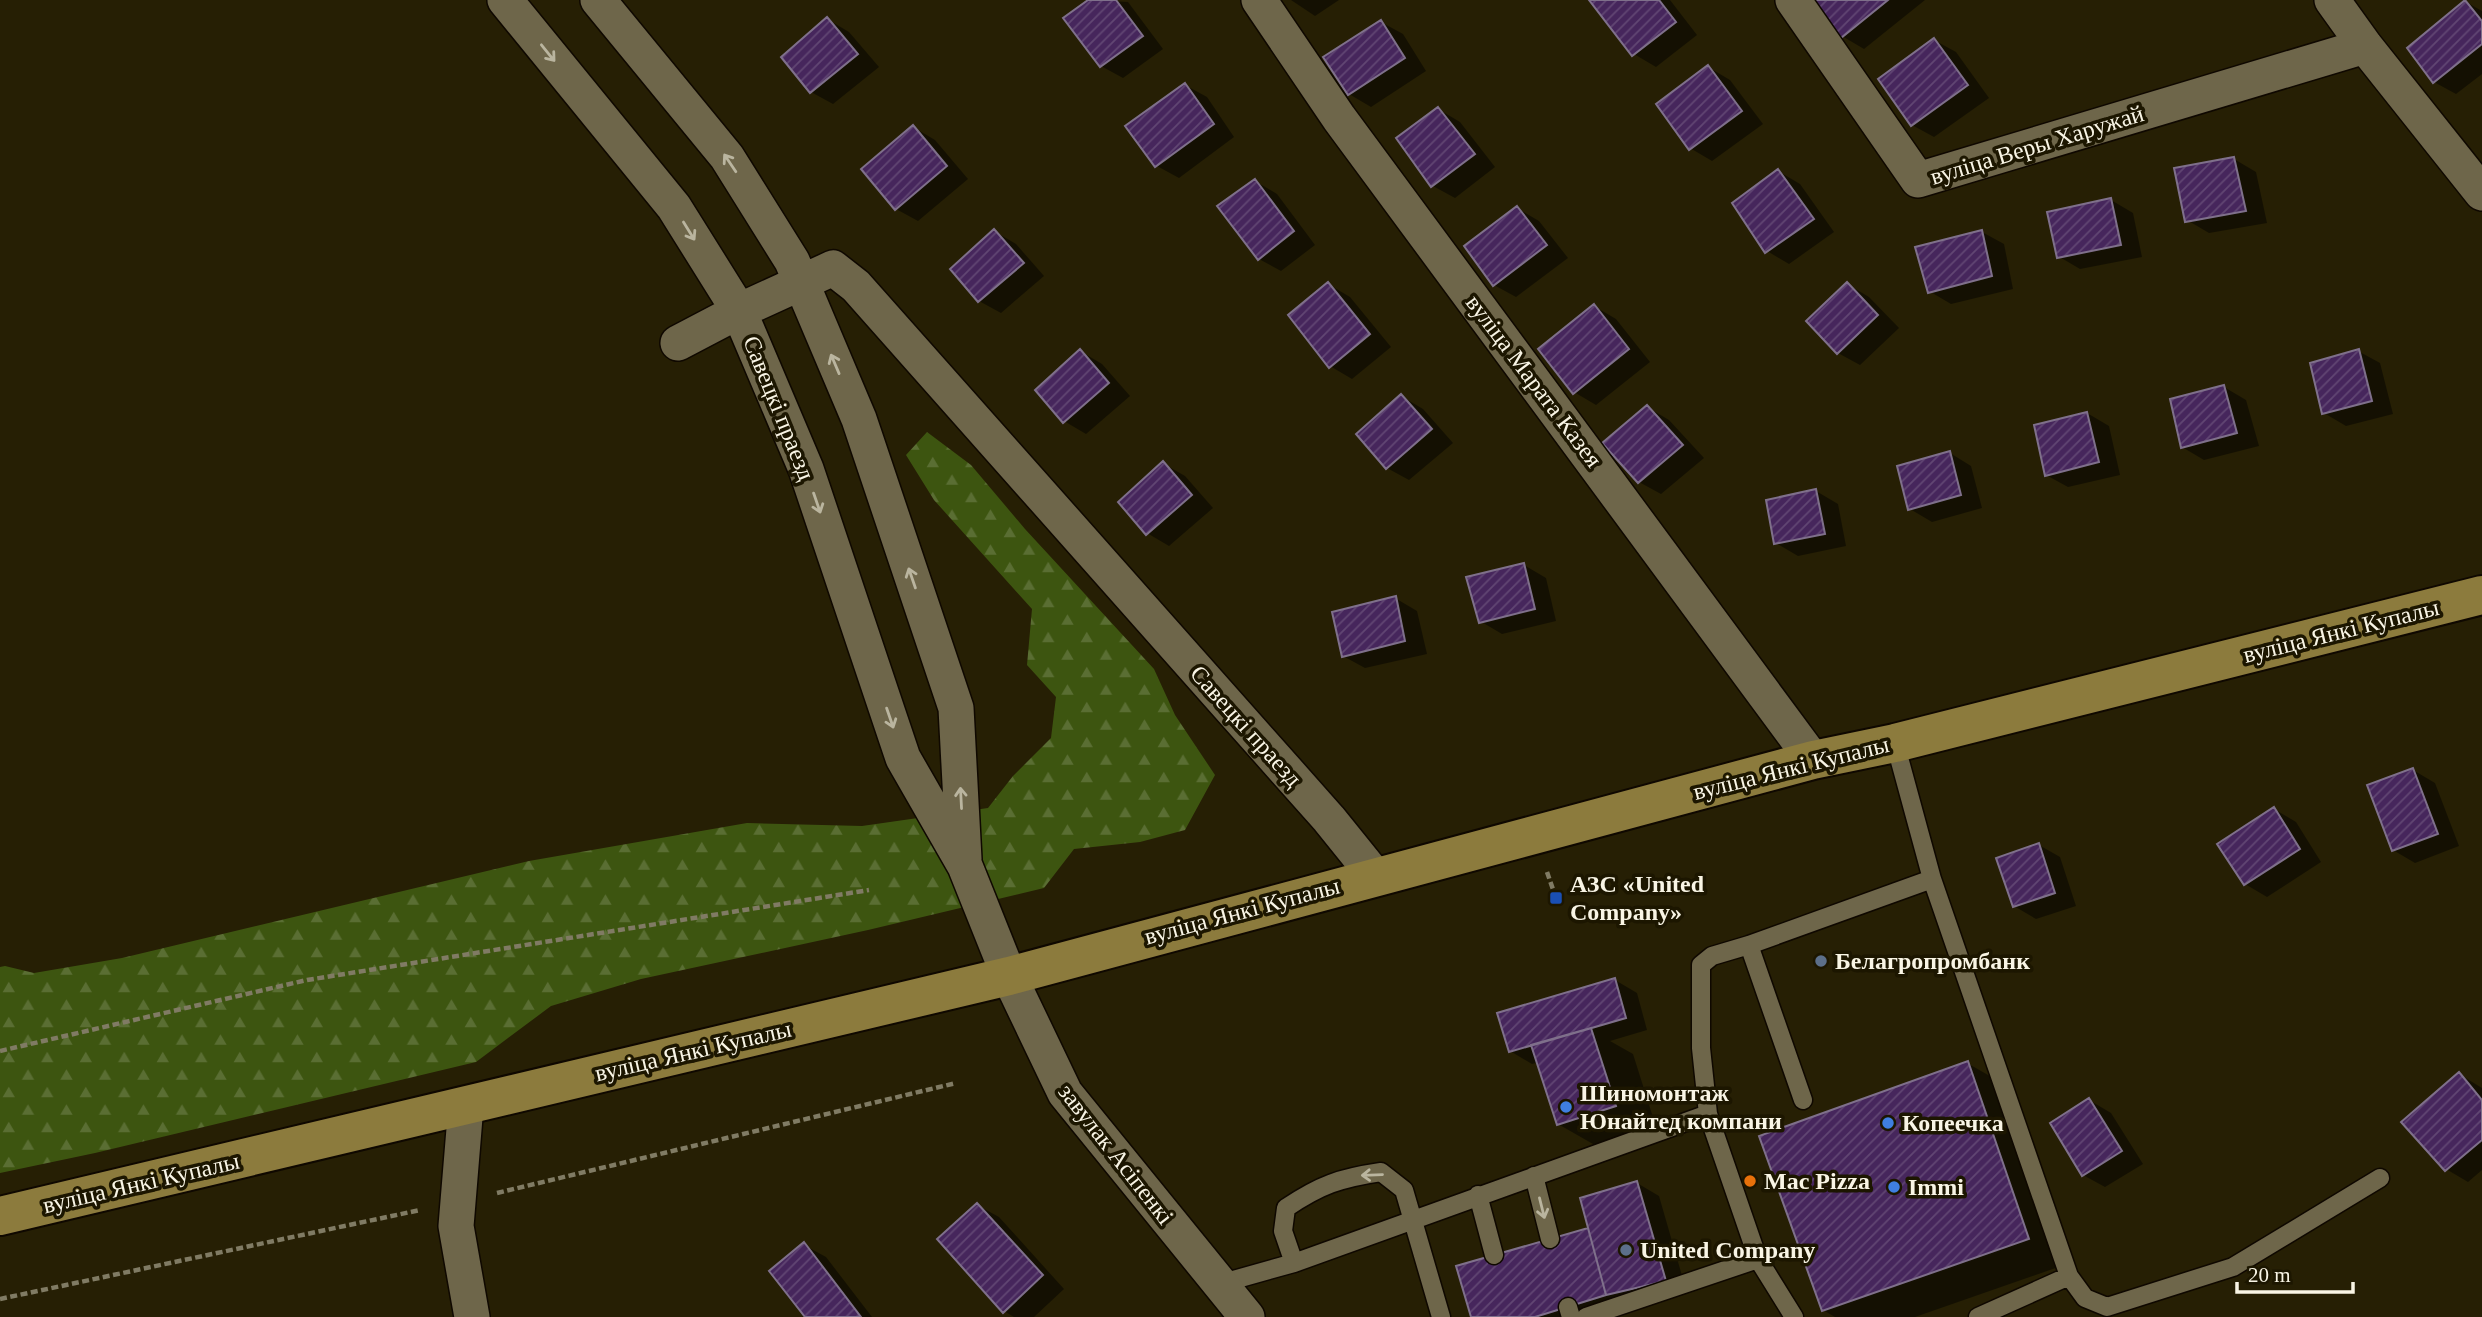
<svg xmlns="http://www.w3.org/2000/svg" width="2482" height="1317" font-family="'Times New Roman',serif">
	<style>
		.forest { fill: url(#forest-firs) }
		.shadow { fill: #0007 }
		.building { fill: url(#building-hatch); stroke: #7f708b; stroke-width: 2 }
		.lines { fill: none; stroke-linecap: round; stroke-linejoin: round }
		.lane-casing { stroke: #0f0800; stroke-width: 21 }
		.street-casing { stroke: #0f0800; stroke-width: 38 }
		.primary-casing { stroke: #0f0800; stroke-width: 42 }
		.path { stroke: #807b64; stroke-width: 4.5; stroke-dasharray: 7 3.5; stroke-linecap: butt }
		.lane { stroke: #6e664a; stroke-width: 18 }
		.street { stroke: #6e664a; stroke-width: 35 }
		.primary { stroke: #8c7b3d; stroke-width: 38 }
		.oneway { stroke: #bab59f }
		.transit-dot { fill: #1a4fb4; stroke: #1c1600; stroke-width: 2.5 }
		.service-dot { fill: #5c6f8a; stroke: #1c1600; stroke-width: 2.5 }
		.shop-dot { fill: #3f7fe0; stroke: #1c1600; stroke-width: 2.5 }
		.food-dot { fill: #e8710a; stroke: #1c1600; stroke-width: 2.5 }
		.labels { text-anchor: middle; stroke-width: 7; stroke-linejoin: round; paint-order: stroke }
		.street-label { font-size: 24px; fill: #f9f5e5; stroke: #1c1600 }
		.poi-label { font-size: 24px; font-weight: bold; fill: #f9f5e5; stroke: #1c1600; text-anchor: start }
	</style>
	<defs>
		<pattern id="forest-firs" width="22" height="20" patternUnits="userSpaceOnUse" patternTransform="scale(1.75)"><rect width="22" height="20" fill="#3d5510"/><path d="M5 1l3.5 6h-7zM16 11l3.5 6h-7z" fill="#5a6e33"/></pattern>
		<pattern id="building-hatch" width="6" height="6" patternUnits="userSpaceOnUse" patternTransform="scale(1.75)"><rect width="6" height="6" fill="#46265c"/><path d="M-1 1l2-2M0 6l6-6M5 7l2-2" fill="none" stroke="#614673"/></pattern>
	</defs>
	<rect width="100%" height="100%" fill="#261f04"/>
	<!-- forest -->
	<path class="forest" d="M927 432 971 465 1025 529 1154 669 1175 715 1215 775 1185 830 1140 842 1074 849 1044 888 868 930 641 979 551 1006 476 1062 95 1153 0 1173V967L5 966 34 973 122 958 529 861 747 823 862 826 988 808 1013 776 1051 738 1056 697 1027 665 1032 609 934 500 906 455Z"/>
	<!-- shadow -->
	<path class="shadow" d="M1091 0 1128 2 1163 49 1123 78 1101 66Z
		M1291 0H1339L1315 16Z
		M1591 0H1670L1697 35 1656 67 1634 54Z
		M1814 0H1925L1864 49 1842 36Z
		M2466 2 2482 11V74L2456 94 2434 82 2410 48Z
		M827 19 849 32 879 67 833 104 811 92Z
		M1381 22 1403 34 1426 71 1371 107 1349 94Z
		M1934 40 1956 52 1989 98 1934 137 1912 125Z
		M1708 67 1730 80 1763 124 1712 161 1690 148Z
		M1185 85 1207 97 1234 137 1179 178 1157 166Z
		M1438 109 1460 122 1495 167 1455 198 1433 186Z
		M913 127 935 140 968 179 918 221 896 209Z
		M2234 159 2256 172 2267 223 2209 233 2187 220Z
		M1778 171 1800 184 1834 232 1789 264 1767 251Z
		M1255 181 1277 194 1315 245 1281 271 1259 259Z
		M2111 200 2133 213 2142 257 2080 269 2058 256Z
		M1517 208 1539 221 1568 258 1516 297 1494 285Z
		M994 231 1016 244 1044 276 1001 313 979 301Z
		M1982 232 2004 244 2013 289 1951 304 1929 291Z
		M1328 284 1350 297 1391 347 1352 379 1330 366Z
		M1847 284 1869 297 1899 328 1860 365 1838 353Z
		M1594 306 1616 319 1650 362 1596 405 1574 392Z
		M1080 351 1102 364 1130 396 1086 434 1064 421Z
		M2358 351 2380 363 2393 414 2346 426 2324 413Z
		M2224 387 2246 400 2259 446 2204 460 2182 447Z
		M1401 396 1423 409 1453 443 1409 480 1387 468Z
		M1647 407 1669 420 1704 458 1661 494 1639 482Z
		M2087 413 2109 426 2120 475 2068 487 2046 475Z
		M1950 453 1971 466 1982 508 1932 522 1910 509Z
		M1164 464 1185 476 1213 508 1169 546 1147 533Z
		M1816 491 1838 504 1846 546 1798 556 1776 543Z
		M1524 565 1546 578 1556 621 1502 634 1480 621Z
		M1395 598 1417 611 1427 654 1365 668 1343 656Z
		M2413 770 2435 783 2459 846 2415 863 2393 850Z
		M2274 809 2296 822 2321 862 2267 897 2245 884Z
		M2039 845 2060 857 2076 906 2036 919 2014 906Z
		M1615 980 1637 993 1647 1030 1610 1041 1633 1054 1657 1130 1600 1148 1558 1124 1539 1062 1532 1064 1510 1051Z
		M1967 1063 2009 1087 2070 1263 1915 1317H1835L1823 1310Z
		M2459 1074 2482 1088V1170L2468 1182 2446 1169Z
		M2089 1100 2111 1113 2143 1164 2105 1187 2083 1175Z
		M1637 1183 1659 1196 1687 1293 1630 1307 1619 1300 1564 1317H1473L1588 1230 1591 1232Z
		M977 1205 999 1217 1064 1289 1034 1317H1014L1004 1311Z
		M804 1245 826 1257 872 1317H808Z"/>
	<!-- building -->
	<path class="building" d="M1088 0H1116L1143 36 1100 67 1063 18Z
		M1589 0H1659L1676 22 1632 56Z
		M1812 0H1888L1841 38Z
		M2465 0 2482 21V44L2433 83 2407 48Z
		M827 17 858 54 810 93 781 57Z
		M1381 20 1405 58 1348 95 1323 57Z
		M1934 38 1968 85 1911 126 1878 79Z
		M1708 65 1742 111 1689 150 1656 104Z
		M1185 83 1214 124 1155 167 1125 126Z
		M1438 107 1475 154 1431 187 1396 138Z
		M913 125 947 166 895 210 861 169Z
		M2234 157 2246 211 2185 222 2174 168Z
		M1778 169 1814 219 1765 253 1732 203Z
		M1255 179 1294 231 1258 260 1217 206Z
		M2111 198 2121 245 2057 258 2047 212Z
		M1517 206 1547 245 1493 286 1464 246Z
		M994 229 1024 263 978 302 950 269Z
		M1982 230 1992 276 1928 293 1915 247Z
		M1328 282 1370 334 1329 368 1288 315Z
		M1847 282 1878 315 1837 354 1806 321Z
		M1594 304 1629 349 1573 394 1538 349Z
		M1080 349 1109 383 1063 423 1035 390Z
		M2359 349 2372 401 2322 414 2310 363Z
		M2224 385 2237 433 2181 448 2170 399Z
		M1401 394 1432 429 1386 469 1356 434Z
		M1647 405 1683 445 1638 483 1602 443Z
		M2087 412 2099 462 2045 476 2034 425Z
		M1950 451 1961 495 1908 510 1897 466Z
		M1163 461 1192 495 1146 535 1118 502Z
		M1816 489 1825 534 1774 544 1766 500Z
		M1524 563 1535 609 1479 623 1466 577Z
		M1396 596 1405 641 1342 657 1332 612Z
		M2413 768 2438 834 2392 851 2367 785Z
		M2274 807 2300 849 2244 885 2217 844Z
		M2039 843 2055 893 2013 907 1996 858Z
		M1615 978 1626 1018 1509 1052 1497 1013Z
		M1591 1028 1616 1106 1557 1125 1531 1045Z
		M1968 1061 2029 1239 1822 1311 1759 1136Z
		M2459 1072 2482 1100V1140L2445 1171 2401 1122Z
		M2089 1098 2122 1151 2082 1176 2050 1123Z
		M1637 1181 1666 1281 1606 1295 1580 1198Z
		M977 1203 1043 1275 1003 1313 937 1239Z
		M1588 1228 1606 1295 1535 1317H1471L1456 1266Z
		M804 1242 861 1317H805L769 1271Z"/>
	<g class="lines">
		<!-- lane casing -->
		<g class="lane-casing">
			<path id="lane" d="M1895 743 1932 879
				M1749 945 1803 1100
				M1534 1176 1550 1239
				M1478 1195 1494 1255
				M1294 1263 1283 1231 1286 1208C1320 1185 1340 1178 1381 1172L1404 1190 1441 1317
				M2069 1276 2085 1298 2107 1307 2233 1267 2380 1178
				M1219 1284 1294 1263 1708 1114
				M1568 1307 1571 1317
				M1586 1317 1758 1259
				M1794 1317 1758 1259 1708 1114 1701 1048V965L1712 956 1749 945 1932 879 2069 1276 1978 1317"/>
		</g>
		<!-- street casing -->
		<g class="street-casing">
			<path id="street" d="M505 0 674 207 739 311 806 469 903 758 965 866 1009 976 1065 1093 1247 1317
				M598 0 727 157 792 261 801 282 859 419 956 708 964 859
				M1259 0 1339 118 1813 760
				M1793 0 1918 180 2365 46
				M2332 0 2365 46 2482 193
				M678 343 739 311 833 268 856 286 1329 819 1375 876
				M466 1105 456 1226 472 1317"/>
		</g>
		<!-- primary casing -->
		<g class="primary-casing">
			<path id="primary" d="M0 1216 1009 976 1813 760 1895 743 2482 595"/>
		</g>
		<!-- path -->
		<path class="path" d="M1547 872 1556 898
			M0 1051 307 980 869 890
			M497 1193 956 1083
			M0 1299 420 1210"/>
		<!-- lane -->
		<use href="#lane" class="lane"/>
		<!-- street -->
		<use href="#street" class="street"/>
		<!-- primary -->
		<use href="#primary" class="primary"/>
	</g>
	<!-- one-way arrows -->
	<defs><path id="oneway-shaft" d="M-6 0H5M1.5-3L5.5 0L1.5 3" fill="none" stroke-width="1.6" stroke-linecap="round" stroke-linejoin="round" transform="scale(1.75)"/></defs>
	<g class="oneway">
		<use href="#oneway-shaft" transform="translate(548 53) rotate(51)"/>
		<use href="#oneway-shaft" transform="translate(730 163) rotate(-124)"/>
		<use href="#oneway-shaft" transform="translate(689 231) rotate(58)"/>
		<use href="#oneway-shaft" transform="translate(835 364) rotate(-113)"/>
		<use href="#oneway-shaft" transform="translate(817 503) rotate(71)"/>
		<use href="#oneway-shaft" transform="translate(912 578) rotate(-109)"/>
		<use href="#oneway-shaft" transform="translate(890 718) rotate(71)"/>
		<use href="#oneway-shaft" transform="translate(961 798) rotate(-93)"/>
		<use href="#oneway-shaft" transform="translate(1372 1175) rotate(178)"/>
		<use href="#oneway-shaft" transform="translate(1542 1208) rotate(76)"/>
	</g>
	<!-- markers -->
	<rect class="transit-dot" x="1549" y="891" width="14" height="14" rx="3.5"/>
	<g class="service-dot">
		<circle cx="1821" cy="961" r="7"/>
		<circle cx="1626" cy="1250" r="7"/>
	</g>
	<g class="shop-dot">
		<circle cx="1566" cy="1107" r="7"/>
		<circle cx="1888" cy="1123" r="7"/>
		<circle cx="1894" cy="1187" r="7"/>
	</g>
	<circle class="food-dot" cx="1750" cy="1181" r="7"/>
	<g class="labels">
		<!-- street labels -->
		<g class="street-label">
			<text transform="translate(2037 145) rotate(-17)" y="8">вуліца Веры Харужай</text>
			<text transform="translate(1534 381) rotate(53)" y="8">вуліца Марата Казея</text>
			<text transform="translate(779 408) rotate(68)" y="8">Савецкі праезд</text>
			<text transform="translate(2341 631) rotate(-14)" y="8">вуліца Янкі Купалы</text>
			<text transform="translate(1246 726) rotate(48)" y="8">Савецкі праезд</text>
			<text transform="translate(1791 768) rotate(-14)" y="8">вуліца Янкі Купалы</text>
			<text transform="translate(1242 911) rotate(-15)" y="8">вуліца Янкі Купалы</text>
			<text transform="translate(693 1051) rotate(-13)" y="8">вуліца Янкі Купалы</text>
			<text transform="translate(1116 1154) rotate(52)" y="8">завулак Асіпенкі</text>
			<text transform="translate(141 1183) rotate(-13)" y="8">вуліца Янкі Купалы</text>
		</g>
		<!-- poi labels -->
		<g class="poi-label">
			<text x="1570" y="892">АЗС «United<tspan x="1570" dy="28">Company»</tspan></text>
			<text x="1835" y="969">Белагропромбанк</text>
			<text x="1580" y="1101">Шиномонтаж<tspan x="1580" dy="28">Юнайтед компани</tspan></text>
			<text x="1902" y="1131">Копеечка</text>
			<text x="1764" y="1189">Mac Pizza</text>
			<text x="1908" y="1195">Immi</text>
			<text x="1640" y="1258">United Company</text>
		</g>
	</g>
	<!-- scale -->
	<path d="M2237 1282v10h116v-10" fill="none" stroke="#f9f5e5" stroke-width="3.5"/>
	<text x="2248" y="1282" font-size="21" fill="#f9f5e5" stroke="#1c1600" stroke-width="5" paint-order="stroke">20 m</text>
</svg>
